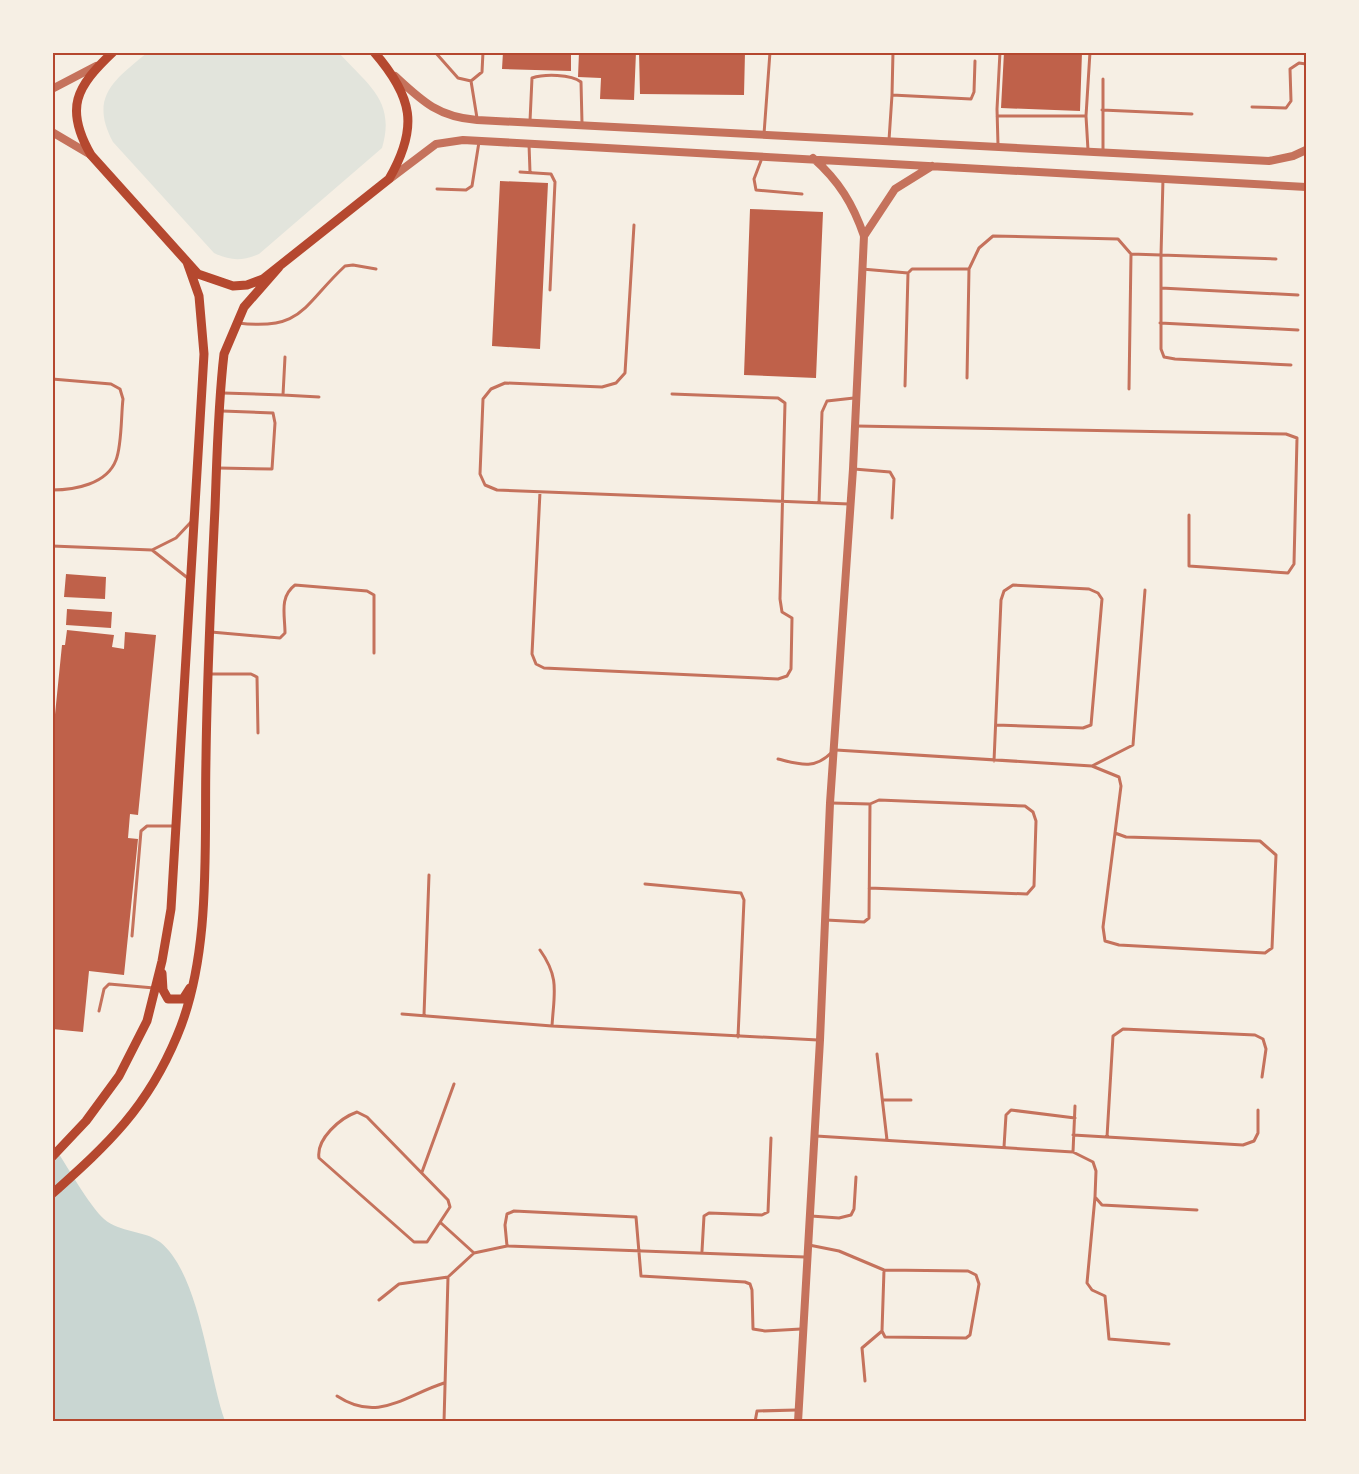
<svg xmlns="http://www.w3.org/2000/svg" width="1359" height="1474" font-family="'Exo 2',sans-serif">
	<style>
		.green { fill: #e2e4dc }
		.water { fill: #c9d6d2 }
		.building { fill: #bf614a }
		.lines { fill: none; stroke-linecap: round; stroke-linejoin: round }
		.service { stroke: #c5725c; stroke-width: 3 }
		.tertiary { stroke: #c5725c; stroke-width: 8 }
		.secondary { stroke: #b5482f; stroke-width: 9 }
		.neatline { fill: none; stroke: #b5482f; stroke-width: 2 }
	</style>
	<rect width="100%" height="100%" fill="#f6efe4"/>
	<!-- green -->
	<path class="green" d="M147 53H339C368 85 396 101 382 148L259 254C242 261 231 261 214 253L113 142C89 97 114 80 147 53Z"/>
	<!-- water -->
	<path class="water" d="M52 1143C64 1161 90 1207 104 1219 120 1233 144 1230 160 1242 200 1274 208 1374 225 1421H53Z"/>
	<!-- building -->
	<path class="building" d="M503 52H571V71L502 69Z
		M579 52H636L634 100 600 99 601 78 578 77Z
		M639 52H745L744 95 640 94Z
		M1004 52H1082L1080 111 1001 108Z
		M500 181 548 183 540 349 492 346Z
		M750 209 823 212 816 378 744 375Z
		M66 574 106 577 105 599 64 597Z
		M67 609 112 612 111 628 66 625Z
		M67 630 114 635 112 647 124 649 125 632 156 635 138 815 130 814 128 838 138 839 124 975 89 971 83 1032 52 1029V744L62 645H65Z"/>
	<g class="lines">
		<!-- service -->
		<path class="service" d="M435 52 458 78 471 81 482 72 483 52
			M893 52 892 95 971 99 974 92 975 61
			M1103 79V151
			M471 81 477 118
			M1252 107 1286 108 1291 101 1290 69 1299 63 1306 64
			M1102 110 1192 114
			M997 116H1086
			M530 121 532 78C544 74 571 74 581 82L582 123
			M764 134 770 52
			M889 140 892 95
			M529 144 530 172
			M998 145 997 109 1000 52
			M1088 150 1086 116 1090 52
			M762 158 754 179 756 190 802 194
			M520 172 551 174 555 182 550 290
			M437 189 466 190 472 186 479 142
			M634 225 625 373 616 383 602 387 505 383 491 389 483 399 480 474 485 485 497 490 849 504
			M1276 259 1161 255V349L1164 357 1175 359 1291 365
			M862 269 908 273
			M1161 288 1298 295
			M238 323C303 331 303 305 345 266L353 265 376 269
			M1160 323 1298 330
			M967 378 969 269 979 248 993 236 1118 239 1131 254 1161 255 1163 179
			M52 379 111 384 120 389 123 399C121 415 122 445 116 460 107 484 75 490 52 490
			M905 386 908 273 912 269H969
			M1129 389 1131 254
			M223 393 283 395 285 357
			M283 395 319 397
			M856 426 1286 434 1297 438 1294 564 1288 573 1189 566V515
			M218 468 272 469 275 423 273 413 222 411
			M854 469 890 472 894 479 892 518
			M540 492 532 654 536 664 544 668 778 679 787 676 791 669 792 618 782 612 780 599 785 403 778 398 672 394
			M819 503 822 412 827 401 854 398
			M52 546 152 550 176 538 191 522
			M152 550 189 579
			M211 632 280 638 285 633C285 615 279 597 295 585L367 591 374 595V653
			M209 674H251L257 677 258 733
			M836 750 1092 766 1133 745 1145 590
			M778 759C799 764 814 770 831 753
			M994 761 1001 600 1004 591 1013 585 1089 589 1098 593 1102 599 1091 725 1083 728 996 725
			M1092 766 1119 777 1121 786 1115 833 1126 837 1260 841 1276 855 1272 948 1265 953 1119 945 1105 941 1103 927 1115 833
			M645 884 741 893 744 900 738 1037
			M869 888 1027 894 1034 886 1036 821 1033 812 1025 806 879 800 870 804
			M826 920 864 922 869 918 870 804 831 803
			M132 936 141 831 147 826H175
			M540 950C560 978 554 993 552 1026
			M99 1011 104 989 109 984 154 988
			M402 1014 552 1026 818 1040
			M424 1015 429 875
			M877 1054 887 1140
			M883 1100H911
			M357 1112 367 1117 448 1200 450 1207 427 1242H414L319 1158C316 1139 340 1118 357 1112Z
			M1073 1135 1243 1145 1254 1141 1258 1133V1110
			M816 1136 1073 1152 1093 1162 1096 1171 1095 1197 1102 1205 1197 1210
			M1107 1137 1113 1036 1123 1029 1255 1035 1263 1039 1266 1049 1262 1077
			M1004 1147 1006 1115 1011 1110 1075 1118
			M1073 1152 1075 1106
			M422 1172 454 1084
			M1095 1197 1087 1283 1092 1290 1105 1296 1109 1339 1169 1344
			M811 1216 839 1218 851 1215 854 1209 856 1177
			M441 1223 474 1253
			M809 1245 839 1251 884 1270 968 1271 976 1275 979 1284 970 1335 966 1338 885 1337 882 1331 884 1270
			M507 1246 505 1225 507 1214 514 1211 636 1217 641 1276 745 1282 750 1284 752 1290 753 1329 765 1331 801 1329
			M702 1251 704 1216 709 1213 762 1215 768 1212 771 1138
			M379 1300 399 1284 448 1277
			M865 1381 862 1348 882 1331
			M337 1396C378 1423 404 1396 444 1383
			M444 1422 448 1277 474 1253 507 1246 805 1257
			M755 1422 757 1411 797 1410"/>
		<!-- tertiary -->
		<path class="tertiary" d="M395 76C422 101 438 117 477 120L1269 161 1293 156 1306 150
			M52 89 96 66
			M52 132 91 155
			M391 178 436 144 463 140 1306 187
			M864 236 895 189 932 166
			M798 1422 820 1040 830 803 853 469 864 236C853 204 839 181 813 158"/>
		<!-- secondary -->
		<path class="secondary" d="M113 52C76 87 64 108 91 155L198 274 233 286 247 285 263 279 389 179C419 127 413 97 374 52
			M162 973 163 990 168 999H183L190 988
			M52 1157 86 1121 119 1076 147 1021 162 961 171 909 204 354 199 296 187 262
			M52 1194C109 1143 147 1108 177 1036 212 954 204 845 206 758 207 674 211 591 215 508 217 457 218 405 224 354L244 307 279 267"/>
	</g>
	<!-- border -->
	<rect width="1359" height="1474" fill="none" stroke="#f6efe4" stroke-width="108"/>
	<rect x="54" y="54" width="1251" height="1366" class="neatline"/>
</svg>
